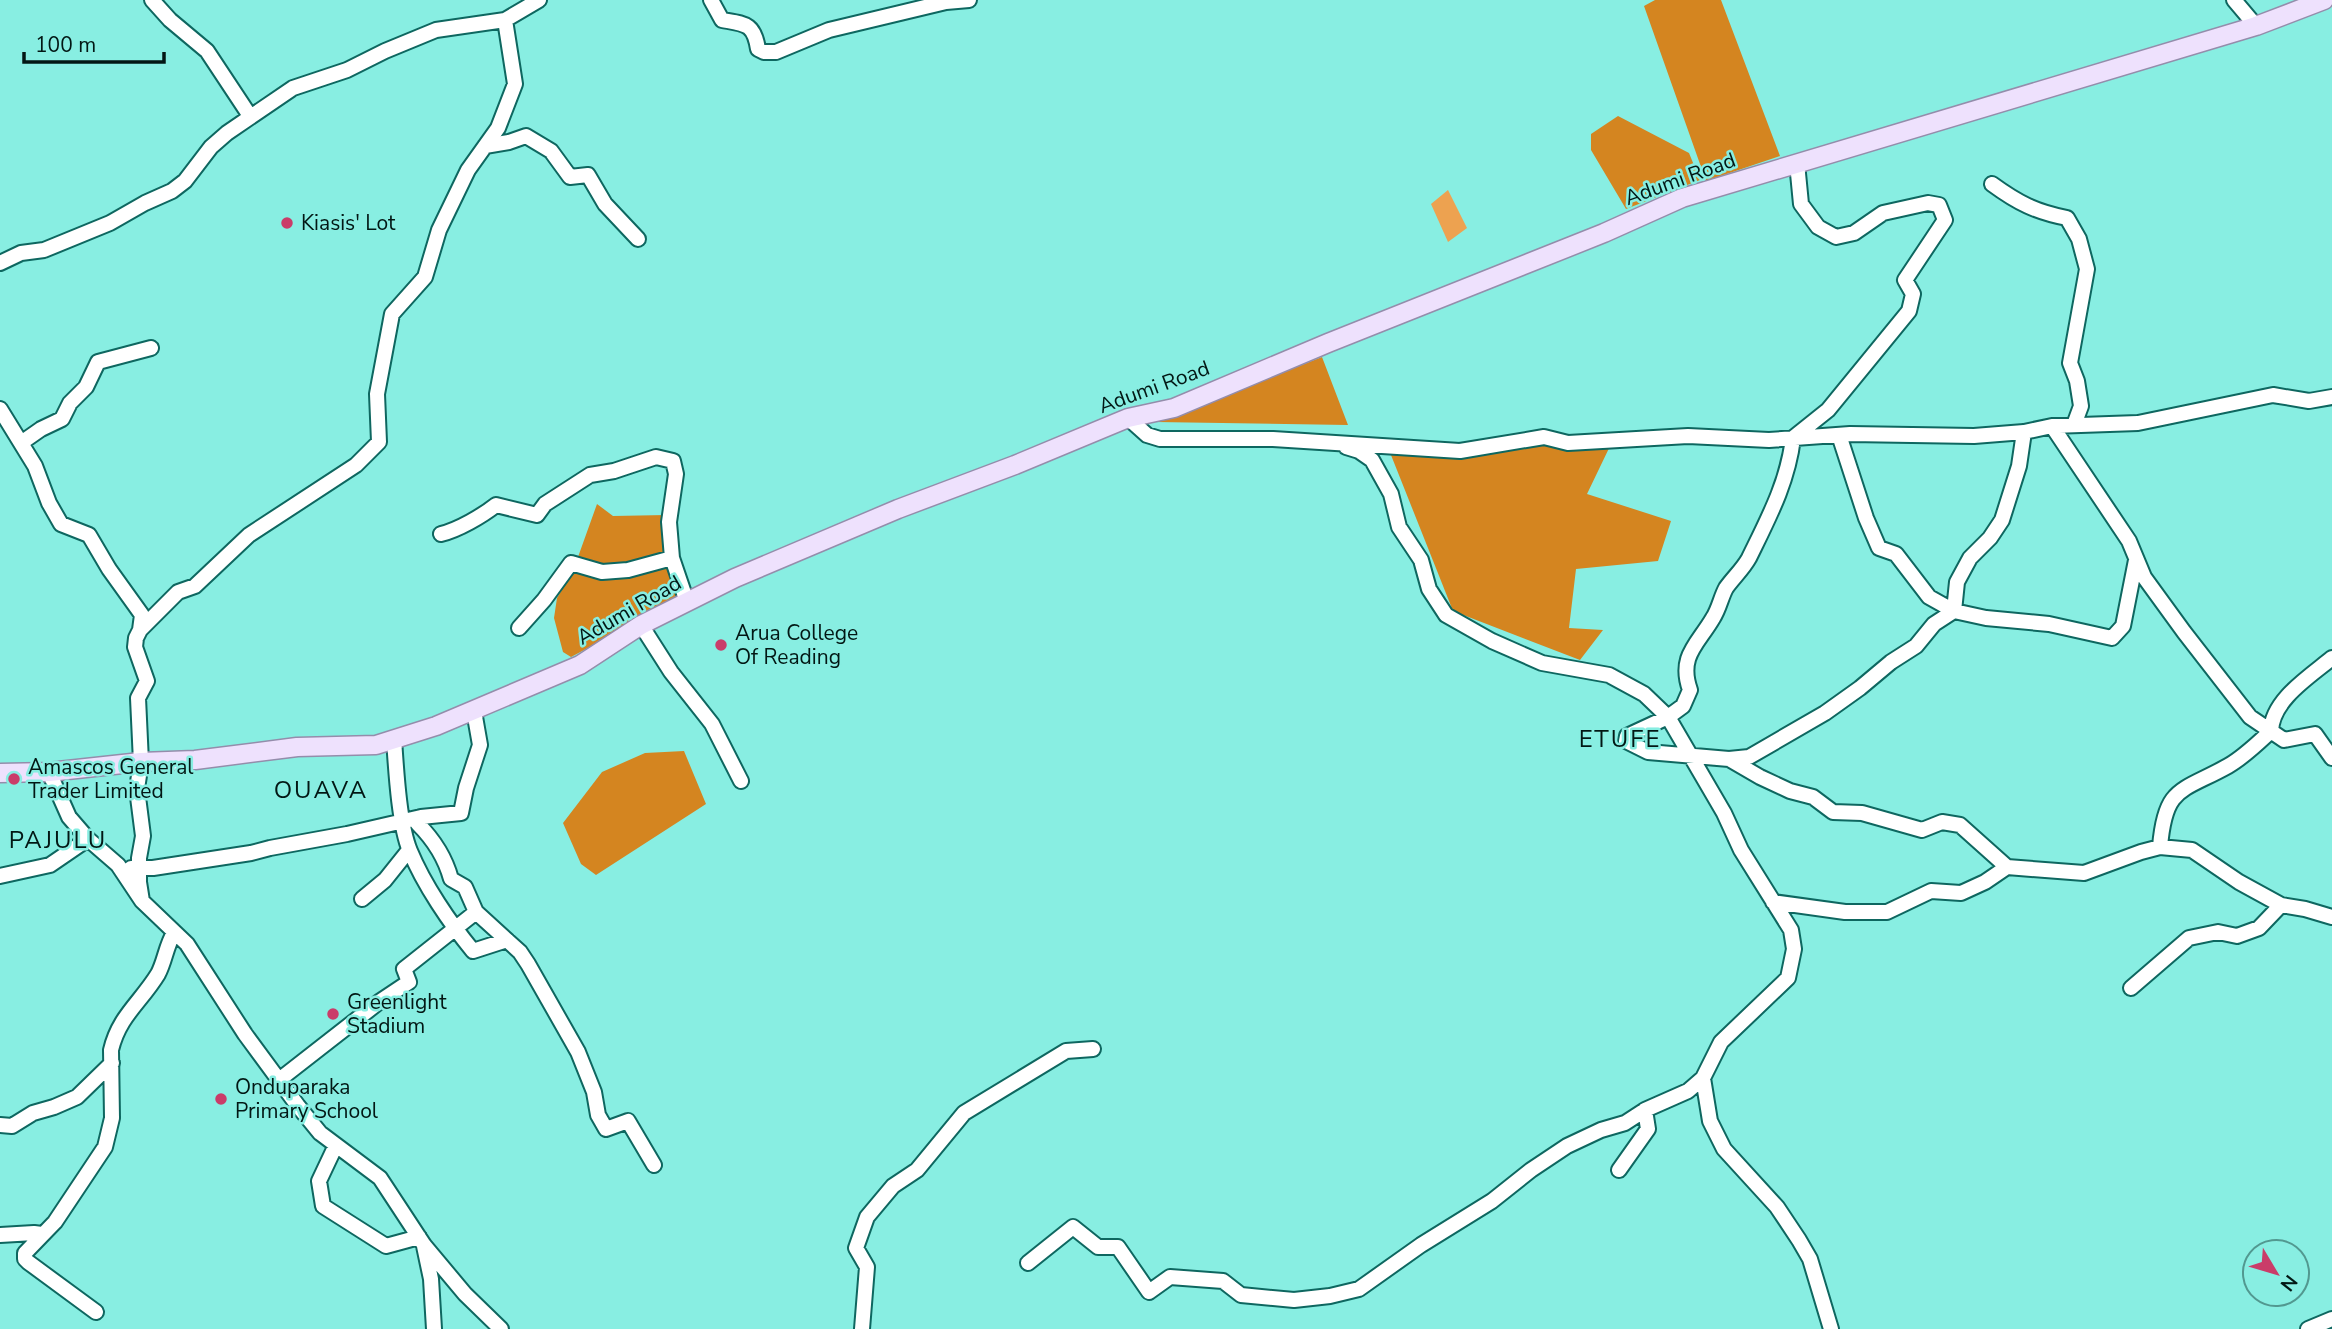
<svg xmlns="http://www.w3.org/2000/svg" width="2332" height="1329" font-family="'Nunito Sans',sans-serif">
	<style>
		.green { fill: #eda250 }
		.forest { fill: #d48520 }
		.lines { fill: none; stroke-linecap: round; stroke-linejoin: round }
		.minor-casing { stroke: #0e6760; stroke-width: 18 }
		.major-casing { stroke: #948dab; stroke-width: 21 }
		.minor { stroke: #fff; stroke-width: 14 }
		.major { stroke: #eee1fd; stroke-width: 18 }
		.poi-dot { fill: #ca3c69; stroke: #88eee2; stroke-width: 2.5 }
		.labels { text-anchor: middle; stroke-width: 5; stroke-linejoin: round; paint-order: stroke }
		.street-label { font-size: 21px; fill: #021714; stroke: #88eee2 }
		.poi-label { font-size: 21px; fill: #021714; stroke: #88eee2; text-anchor: start }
		.quarter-label { font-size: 24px; letter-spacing: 2px; fill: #021714; stroke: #88eee2 }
	</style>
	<rect width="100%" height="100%" fill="#88eee2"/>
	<!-- green -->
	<path class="green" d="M1448 190 1467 228 1448 242 1431 204Z"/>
	<!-- forest -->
	<path class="forest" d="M1655 0H1721L1780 156 1706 181 1644 6Z
		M1618 116 1689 153 1700 180 1626 209 1591 150V134Z
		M1322 357 1348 425 1156 422Z
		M1612 442 1587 494 1671 521 1658 561 1576 569 1569 628 1603 630 1580 660 1453 611 1389 450Z
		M597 504 613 516 666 515 680 599 571 657 563 652 554 618 557 598 573 571Z
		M684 751 706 804 596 875 581 864 563 823 602 772 645 753Z"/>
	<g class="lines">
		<!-- minor casing -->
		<g class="minor-casing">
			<path id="minor" d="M152 0 170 20 207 51 250 116
				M711 0 722 20C745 24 754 23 758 49L764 52H776L829 30 946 2 969 0
				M2234 0 2256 26
				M485 146 509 142 526 136 551 151 570 177 588 175 605 204 638 239
				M1797 163 1801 204 1818 227 1836 237 1854 233 1883 213 1928 203 1939 205 1945 220 1905 280 1913 294 1909 311 1828 410 1793 438C1788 482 1768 519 1749 558 1743 569 1733 578 1726 588 1721 597 1719 609 1713 618 1698 644 1678 656 1690 690L1683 706 1668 717 1627 736 1626 741 1648 752 1729 759 1760 777 1790 791 1813 797 1833 812 1862 813 1922 830 1942 822 1960 825 2007 867
				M1992 184C2018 203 2036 212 2067 218L2079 239 2087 269 2070 363 2077 381 2081 406 2074 425
				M0 263 21 253 44 250 110 223 145 203 172 191 185 181 211 147 227 133 293 88 347 70 385 51 436 30 505 20 539 0
				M0 409 35 466 49 503 61 524 89 535 109 569 142 615 140 630
				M1128 418 1147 435 1160 439H1273L1460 451 1544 437 1568 443 1688 436 1769 440 1850 434 1974 436 2024 432 2052 426 2138 423 2273 395 2309 401 2332 397
				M2052 426 2129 541 2144 577 2184 632 2250 717 2284 740 2315 734 2332 758
				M1839 435 1866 518 1879 548 1896 554 1929 597 1954 611 1986 618 2049 624 2112 638 2123 626 2136 560
				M21 443 41 429 62 419 70 403 86 387 98 362 151 348
				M1346 447 1359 451 1372 460 1391 494 1399 527 1421 560 1429 589 1446 615 1492 641 1542 663 1609 675 1644 694 1668 717 1724 813 1741 850 1791 930 1794 949 1788 978 1721 1042 1703 1078 1710 1121 1724 1149 1777 1207 1799 1240 1810 1259 1831 1329
				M441 534C458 530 482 516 496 505L537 515 545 504 590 475 614 471 656 457 673 461 676 474 669 522 672 558 687 602
				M641 625 671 672 712 724 741 781
				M519 628 544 600 571 563 602 572 628 570 672 558
				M474 711 480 745 466 788 461 813 421 817 418 824C434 840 445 857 451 879L465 887 476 912 520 952 528 964 578 1052 594 1092 598 1115 606 1129 628 1121 654 1165
				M394 739C396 768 399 825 410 851 424 885 450 923 473 951L507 940
				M1729 759 1749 757 1825 713 1860 688 1891 662 1916 646 1934 624 1954 611 1957 582 1970 558 1990 538 2002 520 2019 466 2024 432
				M49 772 69 817 88 839 118 865 142 901 187 944 245 1034 298 1106 320 1133 380 1178 424 1245 465 1294 501 1329
				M2160 847C2165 786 2181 792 2228 766 2244 757 2258 743 2271 731 2272 700 2309 677 2332 658
				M131 868H153L251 853 270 848 347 834 421 817
				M0 876 50 865 88 839
				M362 899 385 880 409 850
				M142 901 139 882V858L143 836 137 789 141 762 138 698 147 681 135 647 136 638 140 630 178 592 195 586 249 535 356 465 379 442 377 394 392 314 425 277 439 230 468 170 498 128 515 84 505 20
				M1773 902 1845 912H1887L1931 891 1961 893 1985 882 2007 867 2084 873 2141 852 2160 847 2192 850 2239 882 2281 905
				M2131 988 2189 938 2218 932 2237 936 2259 928 2281 905 2305 909 2332 917
				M279 1080 379 1002 409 982 404 969 476 912
				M0 1125 12 1126 33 1113 54 1107 77 1097 112 1063
				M336 1145 319 1181 323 1206 386 1246 419 1237
				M1619 1170 1648 1129 1645 1110 1688 1091 1703 1078
				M0 1235 34 1233 42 1234
				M424 1246 431 1279 434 1329
				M1028 1263 1073 1227 1098 1247H1118L1149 1292 1170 1277 1223 1281 1241 1295 1294 1300 1330 1296 1359 1289 1421 1245 1492 1201 1531 1170 1567 1146 1601 1130 1625 1123 1645 1110
				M96 1312 28 1262 25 1259V1253L55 1222 105 1147 112 1118 111 1050C119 1016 141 1002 158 974 165 961 166 946 174 933
				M862 1329 867 1267 856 1248 867 1217 893 1186 917 1170 964 1113 1066 1051 1093 1049
				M2308 1329 2332 1319"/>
		</g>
		<!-- major casing -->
		<g class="major-casing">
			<path id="major" d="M0 773 49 772 141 762 195 760 297 747 376 745 436 726 580 665 641 625 735 578 898 509 1015 465 1128 418 1174 408 1328 343 1604 233 1682 198 2256 26 2324 0"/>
		</g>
		<!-- minor -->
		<use href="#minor" class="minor"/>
		<!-- major -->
		<use href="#major" class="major"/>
	</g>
	<!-- markers -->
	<g class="poi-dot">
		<circle cx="287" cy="223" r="7"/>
		<circle cx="721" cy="645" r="7"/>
		<circle cx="14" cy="779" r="7"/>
		<circle cx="333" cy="1014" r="7"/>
		<circle cx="221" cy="1099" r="7"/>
	</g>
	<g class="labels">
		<!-- street labels -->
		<g class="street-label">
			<text transform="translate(1680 179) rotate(-20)" y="7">Adumi Road</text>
			<text transform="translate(1154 387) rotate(-20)" y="7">Adumi Road</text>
			<text transform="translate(629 610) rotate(-30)" y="7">Adumi Road</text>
		</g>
		<!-- poi labels -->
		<g class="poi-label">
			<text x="301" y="230">Kiasis' Lot</text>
			<text x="735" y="640">Arua College<tspan x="735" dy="24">Of Reading</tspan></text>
			<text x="28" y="774">Amascos General<tspan x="28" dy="24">Trader Limited</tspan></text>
			<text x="347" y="1009">Greenlight<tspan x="347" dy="24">Stadium</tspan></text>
			<text x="235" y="1094">Onduparaka<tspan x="235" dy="24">Primary School</tspan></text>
		</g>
		<!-- quarter labels -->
		<g class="quarter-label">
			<text x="1620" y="747">ETUFE</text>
			<text x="321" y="798">OUAVA</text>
			<text x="58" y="848">PAJULU</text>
		</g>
	</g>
	<!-- north arrow -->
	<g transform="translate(2276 1273) rotate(128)"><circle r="33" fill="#88eee2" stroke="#529890" stroke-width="2"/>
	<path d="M0-5L12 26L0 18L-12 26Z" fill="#ca3c69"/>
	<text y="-10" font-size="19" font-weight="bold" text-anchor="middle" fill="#021714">N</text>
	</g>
	<!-- scale -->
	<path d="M24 52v10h140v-10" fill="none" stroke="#021714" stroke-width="3.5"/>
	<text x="35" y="52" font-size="21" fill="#021714" stroke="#88eee2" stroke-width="5" paint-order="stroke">100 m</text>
</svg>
